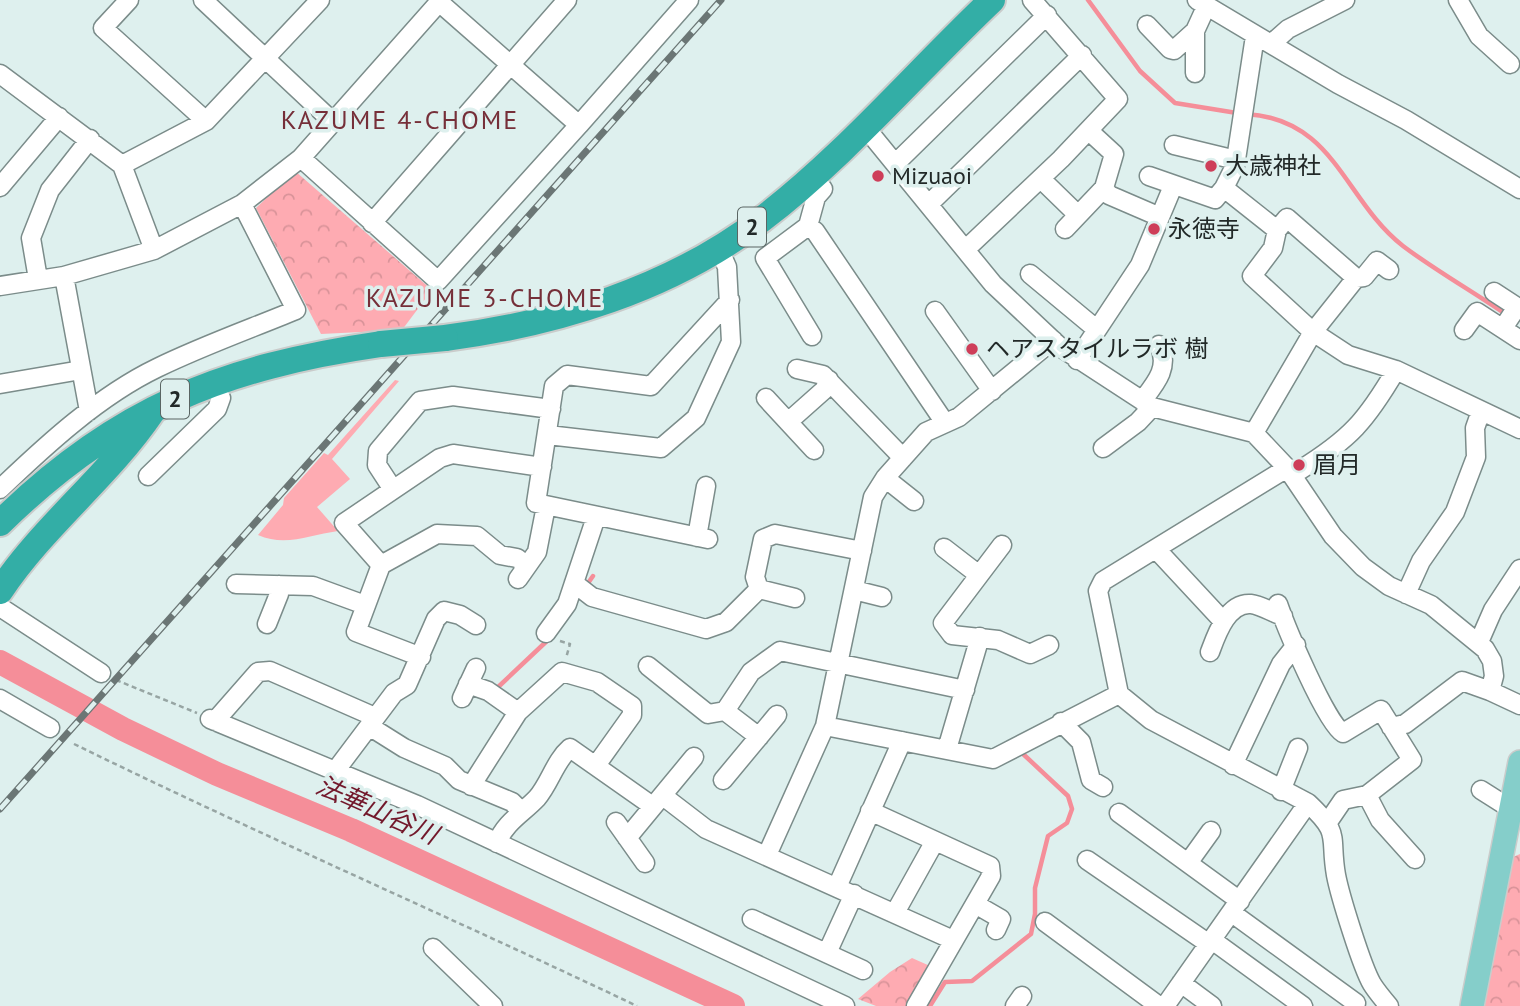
<svg xmlns="http://www.w3.org/2000/svg" width="1520" height="1006" font-family="'PT Sans','Noto Sans JP',sans-serif">
	<style>
		.grass { fill: #feabb2 }
		.park { fill: url(#park-crowns) }
		.lines { fill: none; stroke-linecap: round; stroke-linejoin: round }
		.stream { stroke: #f58e99; stroke-width: 4.5 }
		.river { stroke: #f58e99; stroke-width: 24 }
		.minor-casing { stroke: #7b8c8a; stroke-width: 21 }
		.major-casing { stroke: #cacccb; stroke-width: 26 }
		.highway-casing { stroke: #cacccb; stroke-width: 30 }
		.path { stroke: #97a5a3; stroke-width: 2.5; stroke-dasharray: 5 3.5; stroke-linecap: butt }
		.minor { stroke: #fff; stroke-width: 18 }
		.major { stroke: #85ceca; stroke-width: 23 }
		.highway { stroke: #33aea6; stroke-width: 26 }
		.rail-casing { stroke: #6b7675; stroke-width: 7 }
		.rail { stroke: #def0ee; stroke-width: 4.5; stroke-dasharray: 13; stroke-linecap: butt }
		.highway-bridge-casing { stroke: #cacccb; stroke-width: 30; stroke-linecap: butt }
		.highway-bridge { stroke: #33aea6; stroke-width: 26 }
		.poi-dot { fill: #ce3e59; stroke: #def0ee; stroke-width: 2.5 }
		.labels { text-anchor: middle; stroke-width: 7; stroke-linejoin: round; paint-order: stroke }
		.shield { fill: #def0ee; stroke: #5a6563; stroke-width: 2 }
		.shield-label { font-size: 23px; font-weight: bold; fill: #222928 }
		.poi-label { font-size: 24px; fill: #222928; stroke: #def0ee; text-anchor: start }
		.neighbourhood-label { font-size: 26px; letter-spacing: 2px; fill: #762f39; stroke: #def0ee }
		.water-label { font-size: 26px; font-style: italic; fill: #72182b; stroke: #def0ee }
	</style>
	<defs>
		<pattern id="park-crowns" width="20" height="18" patternUnits="userSpaceOnUse" patternTransform="scale(1.75)"><rect width="20" height="18" fill="#feabb2"/><path d="M2 6a3 3 0 1 1 6 0M12 15a3 3 0 1 1 6 0" fill="none" stroke="#d99399"/></pattern>
	</defs>
	<rect width="100%" height="100%" fill="#def0ee"/>
	<!-- grass -->
	<path class="grass" d="M395 380 399 381 332 459 350 479 317 507 338 531C310 535 285 547 258 535L283 505 284 498 324 453 328 455Z"/>
	<!-- park -->
	<path class="park" d="M295 171 432 290 402 330 321 334 256 208Z
		M1520 854V1006H1482L1511 858Z
		M912 958 930 966 907 1006H876L858 999 890 972Z"/>
	<g class="lines">
		<!-- stream -->
		<path class="stream" d="M1088 0 1140 71 1175 103 1237 113
			M1246 114C1335 119 1344 200 1403 246 1432 268 1470 290 1501 311
			M586 586 593 576
			M496 689 549 639
			M930 1006 945 982 972 981 1031 934 1035 914V888L1048 836 1067 823 1072 809 1068 796 1022 753"/>
		<!-- river -->
		<path class="river" d="M0 662 123 729 217 774 351 830 733 1006"/>
		<!-- minor casing -->
		<g class="minor-casing">
			<path id="minor" d="M129 0 103 28 206 121
				M203 0 333 122
				M1197 0 1338 84 1406 120 1520 189
				M1458 0 1479 36 1510 64
				M1147 25 1170 49 1174 50 1195 31
				M1255 36 1235 166 1224 188 1277 230 1287 218 1356 278 1313 332 1348 355 1396 370 1520 429
				M1271 44 1288 29 1345 0
				M1195 73V31L1206 7
				M0 74 122 165 154 250
				M579 125 689 0
				M865 127 993 284 1060 347 1152 407 1254 433 1287 468 1333 536 1363 567 1389 586 1431 605 1485 649 1492 661 1494 676 1490 691 1520 705
				M1174 145 1236 160
				M301 158 438 281 579 125 439 2
				M897 162 1047 15
				M122 165 206 121 320 0
				M1149 176 1215 199 1224 188
				M1041 179 1078 215
				M0 187 59 117
				M1104 188 1109 195 1160 217
				M929 204 1082 55
				M372 223 567 0
				M808 226 815 231 945 423
				M1065 229 1104 188 1114 154 1089 131
				M966 249 1061 159 1118 99 1032 0
				M1030 274 1095 328
				M64 276 89 411
				M1356 278 1364 277 1377 261 1389 270
				M38 279 31 238 50 190 90 139
				M0 286 64 276 154 250 242 204 301 158 441 0
				M1494 292 1517 307 1503 328
				M935 311 992 391
				M1464 330 1477 312 1520 340
				M812 336 765 258 808 226 816 197 823 189 813 176
				M1053 340 959 417 926 432 885 478 873 497 825 726 993 759 1119 694
				M1077 360 1140 265 1173 186
				M797 369 823 375 903 458
				M0 384 81 370
				M766 398 814 450
				M1142 401C1156 383 1170 367 1159 345
				M788 422 824 390 829 380
				M1254 433 1313 332 1252 276 1273 248 1277 230
				M548 435 661 448 696 418 731 342 727 267 719 249
				M1103 448 1138 422 1152 407
				M148 476 217 409 221 398 213 382
				M885 478 914 501
				M392 488 377 465 378 451 420 401 453 396 551 409
				M0 489C46 445 99 396 157 368 202 346 250 329 296 310L242 204
				M697 537 706 486
				M708 539 536 503 554 386 567 375 651 386 730 300
				M1002 545 943 623 952 635 998 640 1030 654 1049 645
				M944 548 979 575
				M1156 549 1222 620
				M381 565 344 523 440 458 453 454 542 467
				M518 579 537 552 546 506
				M574 583 592 597 706 629 726 622 759 589 755 577 763 539 775 534 862 551
				M236 584 313 586 365 605
				M759 589 795 598
				M854 590 882 597
				M1406 594 1421 561 1455 512 1476 457 1475 428 1481 411
				M1278 604C1286 627 1326 723 1343 733L1381 710 1412 760 1367 795 1343 800 1328 822
				M0 607 101 673
				M267 624 279 594V585
				M546 633 567 604 596 517
				M1479 642 1493 610 1520 569
				M1210 652C1216 636 1227 602 1251 604 1261 605 1273 613 1283 616
				M421 657 356 632 381 565 437 534 477 536 500 555 517 558 527 566
				M648 666 708 714 725 711 751 672 780 651 965 690
				M468 684 488 691 518 712
				M462 698 476 668
				M0 699 50 728
				M725 711 759 737
				M210 719 417 805 845 1006
				M215 721 258 672 270 671 375 717
				M1061 722 1081 742 1091 780 1103 787
				M369 726 404 748 445 766 459 780 512 802 521 811
				M1391 727 1405 724 1462 681 1490 691
				M947 749 980 637
				M1233 765 1281 664 1296 645
				M336 770 394 693 407 685 436 619 444 611 460 615 476 625
				M723 780 777 715
				M471 786 518 712 562 672 597 682 632 706V715L597 764
				M1481 790 1511 809
				M1281 791 1298 748
				M1367 795 1380 820 1415 859
				M663 796 706 829 953 940
				M870 811 990 866 991 876 916 1006
				M1119 813 1240 901
				M616 822 645 863
				M627 838 694 757
				M497 843C505 822 523 813 537 798 550 783 555 761 570 748L651 805
				M767 855 825 726
				M1087 860 1209 944
				M1188 863 1211 831
				M837 887 902 741
				M975 904 1001 919 996 930
				M896 911 935 841
				M1232 913 1356 1003
				M752 919 863 970
				M1045 922 1159 1006
				M1212 940 1303 1006
				M433 948 493 1006
				M827 953 854 894
				M1181 983 1212 1006
				M1015 1006 1022 996
				M1165 1006 1308 803
				M1389 1006C1383 999 1377 992 1372 984 1362 967 1340 896 1336 875 1329 835 1342 835 1308 803L1151 720 1119 694 1098 591 1103 581 1287 468 1300 470C1350 439 1366 421 1396 370"/>
		</g>
		<!-- major casing -->
		<g class="major-casing">
			<path id="major" d="M1472 1006 1520 762"/>
		</g>
		<!-- highway casing -->
		<g class="highway-casing">
			<path id="highway" d="M445 338C556 324 670 289 761 220 845 156 915 73 992 0
				M0 523C116 409 223 367 381 344
				M0 591C44 525 108 477 152 412"/>
		</g>
		<!-- path -->
		<path class="path" d="M560 641 570 644 566 658
			M116 680 197 713
			M74 744C260 835 450 917 637 1006"/>
		<!-- minor -->
		<use href="#minor" class="minor"/>
		<!-- major -->
		<use href="#major" class="major"/>
		<!-- highway -->
		<use href="#highway" class="highway"/>
		<!-- rail casing -->
		<g class="rail-casing">
			<path id="rail" d="M0 809 721 0"/>
		</g>
		<!-- rail -->
		<use href="#rail" class="rail"/>
		<!-- highway-bridge casing -->
		<g class="highway-bridge-casing">
			<path id="highway-bridge" d="M381 344 445 338"/>
		</g>
		<!-- highway-bridge -->
		<use href="#highway-bridge" class="highway-bridge"/>
	</g>
	<!-- markers -->
	<g class="poi-dot">
		<circle cx="1211" cy="166" r="7"/>
		<circle cx="878" cy="176" r="7"/>
		<circle cx="1154" cy="229" r="7"/>
		<circle cx="972" cy="349" r="7"/>
		<circle cx="1299" cy="465" r="7"/>
	</g>
	<g class="labels">
		<!-- shield labels -->
		<g class="shield">
			<rect x="738" y="207.5" width="28" height="39" rx="5"/>
			<rect x="161" y="379.5" width="28" height="39" rx="5"/>
		</g>
		<g class="shield-label">
			<text x="752" y="235">2</text>
			<text x="175" y="407">2</text>
		</g>
		<!-- poi labels -->
		<g class="poi-label">
			<text x="1225" y="174">大歳神社</text>
			<text x="892" y="184">Mizuaoi</text>
			<text x="1168" y="237">永徳寺</text>
			<text x="986" y="357">ヘアスタイルラボ 樹</text>
			<text x="1313" y="473">眉月</text>
		</g>
		<!-- neighbourhood labels -->
		<g class="neighbourhood-label">
			<text x="400" y="129">KAZUME 4-CHOME</text>
			<text x="485" y="307">KAZUME 3-CHOME</text>
		</g>
		<!-- water labels -->
		<g class="water-label">
			<text transform="translate(377 810) rotate(24)" y="9">法華山谷川</text>
		</g>
	</g>
</svg>
